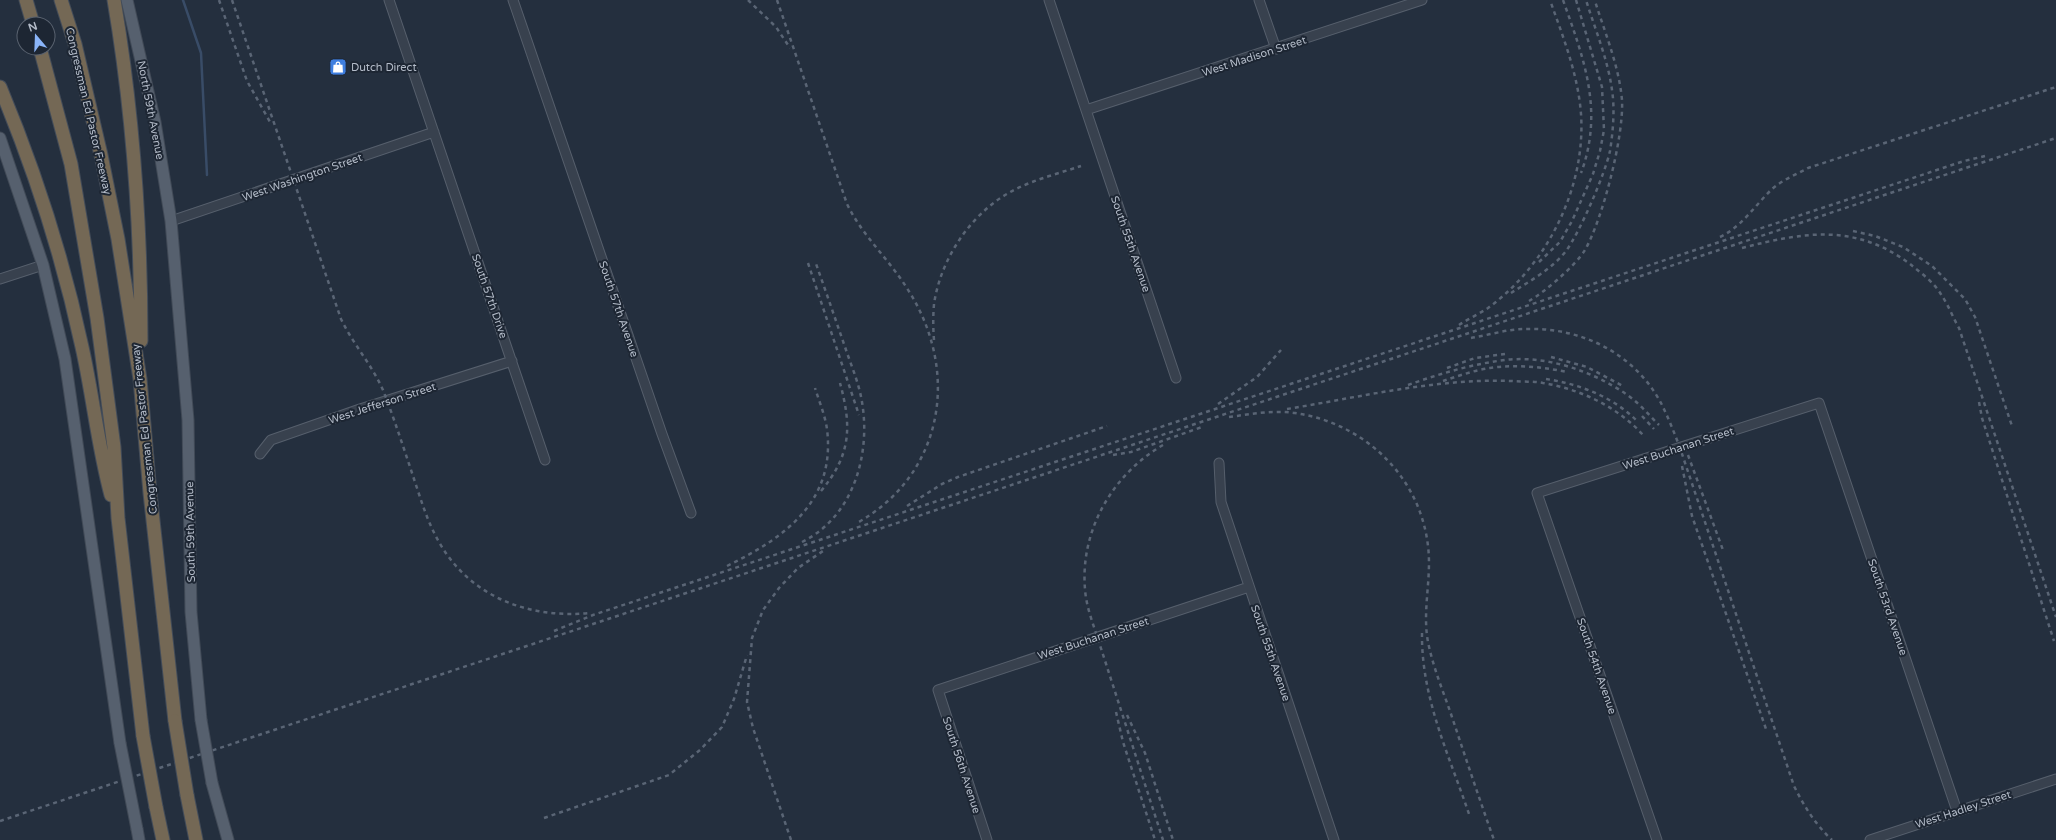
<svg xmlns="http://www.w3.org/2000/svg" width="2056" height="840" font-family="'Varela Round',sans-serif">
	<style>
		.lines { fill: none; stroke-linecap: round; stroke-linejoin: round }
		.stream { stroke: #394c67; stroke-width: 2.5 }
		.minor-casing { stroke: #565f6c; stroke-width: 11 }
		.major-casing { stroke: #414a57; stroke-width: 13 }
		.highway-casing { stroke: #434c59; stroke-width: 15 }
		.minor { stroke: #38414e; stroke-width: 9 }
		.major { stroke: #56606e; stroke-width: 11 }
		.highway { stroke: #746855; stroke-width: 13 }
		.rail { stroke: #5a6575; stroke-width: 2.5; stroke-dasharray: 4 4; stroke-linecap: butt }
		.major-bridge-casing { stroke: #414a57; stroke-width: 13; stroke-linecap: butt }
		.highway-bridge-casing { stroke: #434c59; stroke-width: 15; stroke-linecap: butt }
		.major-bridge { stroke: #56606e; stroke-width: 11 }
		.highway-bridge { stroke: #746855; stroke-width: 13 }
		.labels { text-anchor: middle; stroke-width: 4; stroke-linejoin: round; paint-order: stroke }
		.street-label { font-size: 11px; fill: #b4bcc9; stroke: #1d2633 }
		.poi-label { font-size: 11px; fill: #b4bcc9; stroke: #1d2633; text-anchor: start }
	</style>
	<rect width="100%" height="100%" fill="#242f3e"/>
	<g class="lines">
		<!-- stream -->
		<path class="stream" d="M183 0 201 53 207 175"/>
		<!-- minor casing -->
		<g class="minor-casing">
			<path id="minor" d="M389 0 545 460
				M513 0 662 434 691 513
				M1049 0 1176 378
				M1259 0 1276 49
				M1086 110 1422 0
				M171 221 434 132
				M0 279 43 265
				M260 454 271 440 360 409 512 361
				M1219 463 1221 502 1334 840
				M987 840 938 690 1249 587
				M1657 840 1537 493 1819 403 1957 811
				M1870 840 2056 779"/>
		</g>
		<!-- major casing -->
		<g class="major-casing">
			<path id="major" d="M127 0 155 122 171 221 188 420 191 612 201 720
				M0 138 43 265 65 359 120 743
				M212 783 228 840
				M137 829 139 840"/>
		</g>
		<!-- highway casing -->
		<g class="highway-casing">
			<path id="highway" d="M26 0 33 24
				M61 0 75 44 101 155 118 239 140 379 150 493 175 721
				M114 0C133 112 141 227 141 341
				M40 48 71 164 97 318 114 447 118 518 143 736
				M0 87C35 171 63 258 82 347 93 396 98 447 111 495
				M187 795 196 840
				M156 807 163 840"/>
		</g>
		<!-- minor -->
		<use href="#minor" class="minor"/>
		<!-- major -->
		<use href="#major" class="major"/>
		<!-- highway -->
		<use href="#highway" class="highway"/>
		<!-- rail -->
		<path class="rail" d="M219 0 247 81 270 122
			M232 0 341 319C353 344 372 365 383 390 395 421 405 452 415 482 422 503 428 523 439 542 470 597 529 619 590 613
			M748 0 776 27 790 48
			M777 0 847 204C863 237 891 261 910 293 960 374 943 475 857 523
			M1563 0C1584 59 1604 111 1581 173
			M1853 231 1875 236 1903 247 1932 266 1965 299 1975 317 2012 426
			M1720 237C1741 227 1754 207 1770 191 1780 181 1795 175 1808 168L2056 87
			M1742 248C1804 232 1855 223 1910 264 1921 273 1935 283 1942 296 1949 306 1953 318 1959 328L2056 617
			M1539 262 1560 242 1572 221 1593 174 1600 151 1604 130 1602 87 1576 0
			M808 263 859 415
			M1511 293C1530 281 1552 269 1566 251 1580 232 1605 174 1610 151 1613 132 1615 109 1612 90 1608 60 1595 29 1586 0
			M1529 301C1545 292 1576 265 1585 250 1603 218 1624 136 1622 100 1619 66 1605 33 1595 1
			M1459 325C1468 319 1479 314 1488 308 1547 265 1586 188 1581 114 1578 74 1563 37 1550 0
			M1471 338C1489 335 1508 329 1525 329 1581 327 1634 353 1661 403 1668 417 1674 432 1680 448L1794 786C1804 806 1815 824 1832 840
			M934 340C933 328 933 316 934 304 941 257 973 210 1016 189 1036 179 1060 173 1081 166
			M1551 357 1587 367 1623 386
			M1447 368 1475 358 1505 354
			M1546 379C1579 384 1614 397 1638 422
			M1443 381C1458 376 1475 370 1490 368 1516 364 1542 367 1567 372
			M1408 385C1439 374 1472 364 1505 360 1546 355 1592 371 1626 394 1638 402 1648 414 1659 425
			M1979 402 1982 418 2054 641
			M1218 404 1257 377 1281 350
			M1287 409C1361 397 1437 378 1512 381 1522 382 1533 381 1543 383 1580 389 1618 407 1643 435
			M1642 416 1654 429
			M1229 417C1251 414 1273 410 1295 413 1364 423 1420 476 1428 546 1432 578 1422 610 1428 642 1433 667 1443 691 1451 714 1465 756 1479 798 1494 840
			M1163 445C1113 474 1080 530 1085 589 1086 605 1092 621 1097 636L1163 840
			M1113 455 1131 452 1202 427
			M1688 455 1723 550
			M1682 466 1692 516 1766 729
			M821 491C851 455 852 427 840 383
			M907 506 942 484 958 477 1107 426
			M802 542C853 517 871 455 862 402 859 383 851 365 845 347 835 318 825 289 815 261
			M727 566C784 538 836 502 827 429 825 415 819 401 815 388
			M554 631 593 615 1964 161 1985 156
			M1422 633C1421 697 1449 755 1469 814
			M1116 712 1123 742 1155 840
			M1127 715 1145 753 1173 840
			M544 818 669 775 700 750 722 727 734 699 747 655
			M0 821 2056 138
			M791 840 753 728 747 702 752 638 763 610 779 588 798 568 823 551"/>
		<!-- major-bridge casing -->
		<g class="major-bridge-casing">
			<path id="major-bridge" d="M201 720 212 783
				M120 743 137 829"/>
		</g>
		<!-- highway-bridge casing -->
		<g class="highway-bridge-casing">
			<path id="highway-bridge" d="M175 721 187 795
				M143 736 156 807"/>
		</g>
		<!-- major-bridge -->
		<use href="#major-bridge" class="major-bridge"/>
		<!-- highway-bridge -->
		<use href="#highway-bridge" class="highway-bridge"/>
	</g>
	<!-- icons -->
	<defs>
		<g id="shop-square" transform="scale(0.9)"><rect x="-9" y="-9" width="18" height="18" rx="4" fill="#3f7fe0" stroke="#1d2633"/><path d="M-5-2.5h2.3a2.7 3.5 0 0 1 5.4 0H5L5.5 6h-11ZM-1.5-2.5h3a1.5 2.3 0 0 0-3 0Z" fill="#fff"/></g>
	</defs>
	<g fill-rule="evenodd">
		<use href="#shop-square" x="338" y="67"/>
	</g>
	<g class="labels">
		<!-- street labels -->
		<g class="street-label">
			<text transform="translate(1254 56) rotate(-18)" y="4">West Madison Street</text>
			<text transform="translate(151 110) rotate(79)" y="4">North 59th Avenue</text>
			<text transform="translate(89 111) rotate(77)" y="4">Congressman Ed Pastor Freeway</text>
			<text transform="translate(302 177) rotate(-19)" y="4">West Washington Street</text>
			<text transform="translate(1131 244) rotate(71)" y="4">South 55th Avenue</text>
			<text transform="translate(490 296) rotate(71)" y="4">South 57th Drive</text>
			<text transform="translate(619 309) rotate(71)" y="4">South 57th Avenue</text>
			<text transform="translate(382 403) rotate(-18)" y="4">West Jefferson Street</text>
			<text transform="translate(144 429) rotate(-96)" y="4">Congressman Ed Pastor Freeway</text>
			<text transform="translate(1678 448) rotate(-18)" y="4">West Buchanan Street</text>
			<text transform="translate(190 532) rotate(-91)" y="4">South 59th Avenue</text>
			<text transform="translate(1888 607) rotate(71)" y="4">South 53rd Avenue</text>
			<text transform="translate(1093 638) rotate(-18)" y="4">West Buchanan Street</text>
			<text transform="translate(1271 653) rotate(71)" y="4">South 55th Avenue</text>
			<text transform="translate(1597 666) rotate(71)" y="4">South 54th Avenue</text>
			<text transform="translate(962 765) rotate(72)" y="4">South 56th Avenue</text>
			<text transform="translate(1963 809) rotate(-18)" y="4">West Hadley Street</text>
		</g>
		<!-- poi labels -->
		<g class="poi-label">
			<text x="351" y="71">Dutch Direct</text>
		</g>
	</g>
	<!-- north arrow -->
	<g transform="translate(36 36) rotate(341)"><circle r="19" fill="#1d2633" stroke="#59626f"/>
	<path d="M0-3L7 15L0 10L-7 15Z" fill="#8ab4f8"/>
	<text y="-6" font-size="11" font-weight="bold" text-anchor="middle" fill="#b4bcc9">N</text>
	</g>
</svg>
